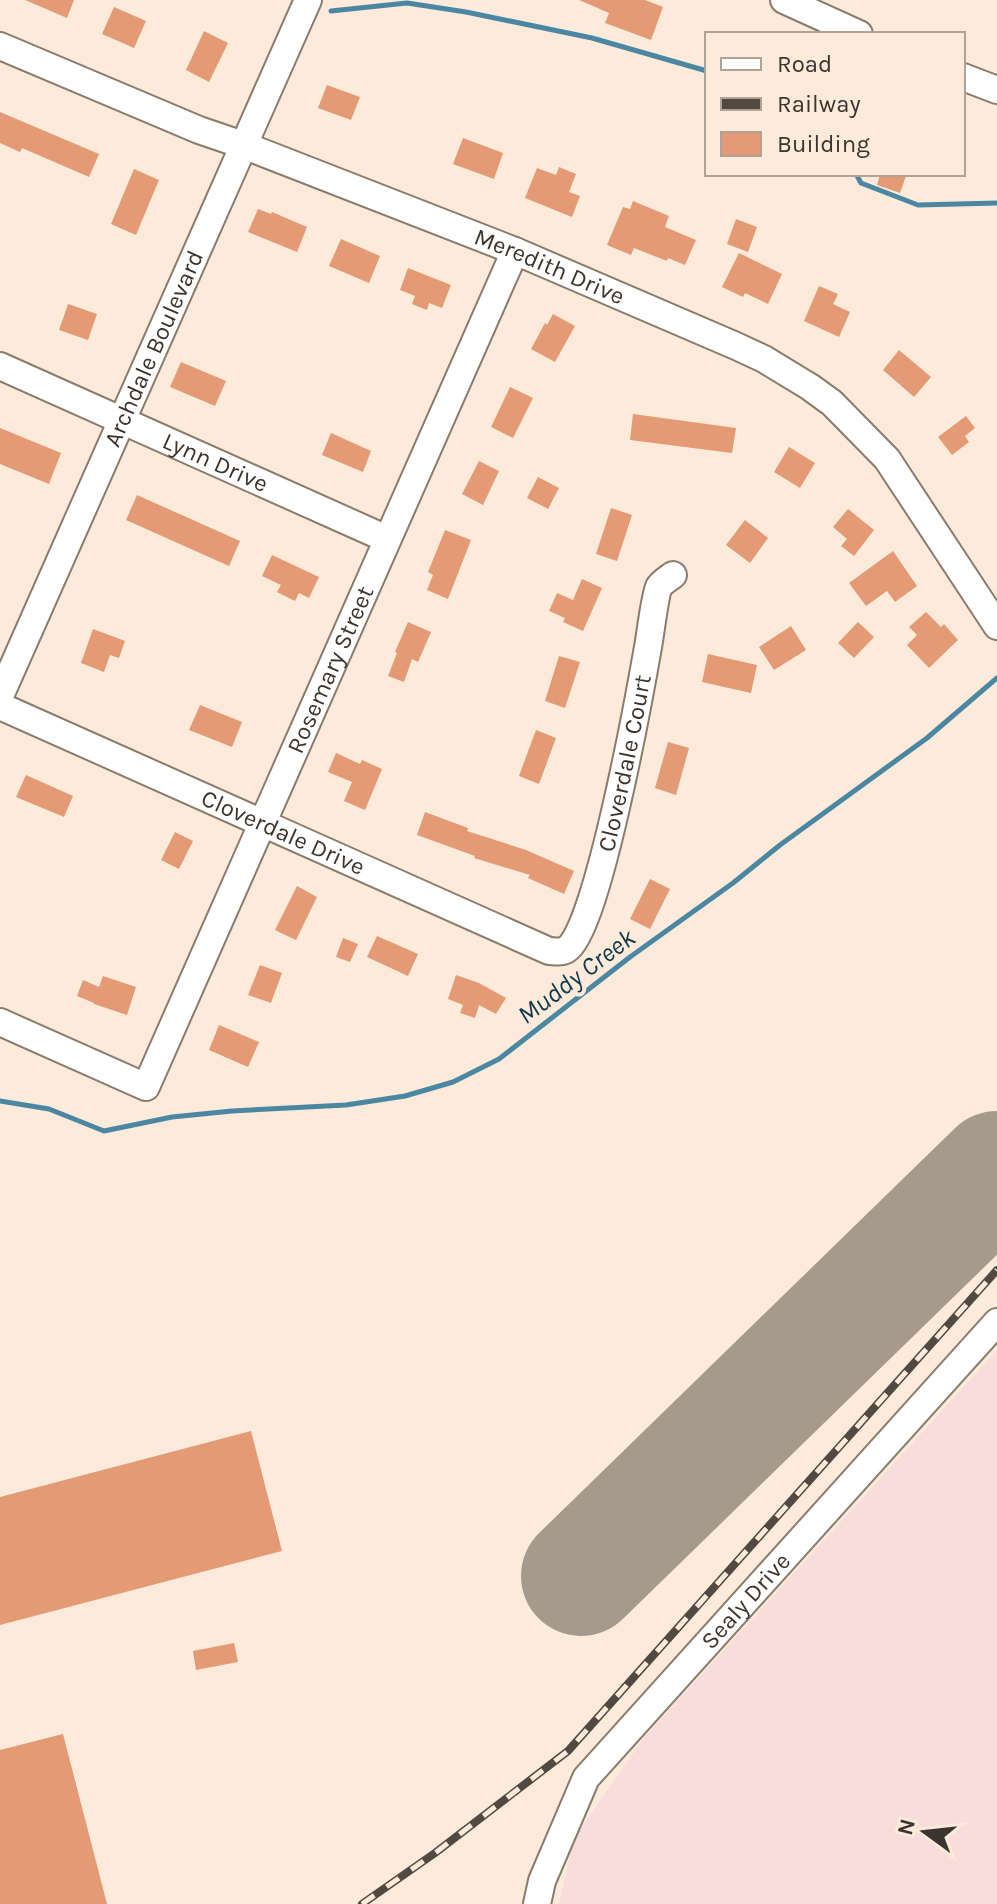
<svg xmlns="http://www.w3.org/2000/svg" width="997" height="1904" font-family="Karla,sans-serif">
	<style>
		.industrial { fill: #f8ddda }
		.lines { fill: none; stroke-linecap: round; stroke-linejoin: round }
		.stream { stroke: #4b87a2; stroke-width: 5 }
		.runway { stroke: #a69a8e; stroke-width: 120 }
		.building { fill: #e49a74 }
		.minor-casing { stroke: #8a7b6c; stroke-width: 30 }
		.minor { stroke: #fff; stroke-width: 26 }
		.rail-casing { stroke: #514942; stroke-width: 8 }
		.rail { stroke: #fcebda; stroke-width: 5; stroke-dasharray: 15; stroke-linecap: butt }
		.labels { text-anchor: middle; stroke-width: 8; stroke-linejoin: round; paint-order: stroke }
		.street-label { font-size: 24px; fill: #3c352f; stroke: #fcebda }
		.water-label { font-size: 26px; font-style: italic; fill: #11394b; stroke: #fcebda }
	</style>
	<rect width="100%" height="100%" fill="#fcebda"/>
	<!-- industrial -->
	<path class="industrial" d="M997 1350V1904H559L574 1838 643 1739Z"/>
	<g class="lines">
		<!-- stream -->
		<path class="stream" d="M331 11 407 3 466 12 592 38 707 71
			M856 174 861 183 918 205 997 203
			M0 1101 49 1109 104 1131 172 1117 232 1111 346 1105 405 1096 453 1082 499 1059 630 957 733 883 780 845 927 738 997 678"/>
		<!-- runway -->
		<path class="runway" d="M581 1576 997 1171"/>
	</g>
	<!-- building -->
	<path class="building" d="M25 0H74L67 18Z
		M579 0H645L663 7 651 40 605 23 609 13Z
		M114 7 146 21 134 48 102 34Z
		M204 31 228 43 209 82 186 70Z
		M327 85 360 97 351 120 318 108Z
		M0 112 99 154 89 177 22 148 20 152 0 143Z
		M463 138 503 153 494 179 453 164Z
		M559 167 576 174 569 192 580 196 572 217 525 198 537 168 556 175Z
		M134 169 159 180 136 235 111 224Z
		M880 174H898L906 176 900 193 877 185Z
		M633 201 669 216 665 227 696 240 685 265 668 258 667 261 634 248 631 255 607 245 623 207 630 209Z
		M258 209 271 214 272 212 307 227 297 252 248 232Z
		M736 219 757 227 748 252 727 244Z
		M341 239 380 256 369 283 329 266Z
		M739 253 782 274 768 304 745 293 743 297 722 287Z
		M408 268 451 285 442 308 429 303 427 310 412 304 415 296 400 290Z
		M819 286 838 294 833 304 850 312 839 337 804 321Z
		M68 304 97 314 88 340 59 330Z
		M553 314 575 326 555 362 531 349 545 323 547 325Z
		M899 350 931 377 914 397 883 370Z
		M181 362 226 381 215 406 170 387Z
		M510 387 533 398 513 438 491 427Z
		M633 414 736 428 732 453 630 440Z
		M966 416 975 428 965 436 969 442 952 455 938 437Z
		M0 428 61 453 49 484 0 464Z
		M331 433 371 451 363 472 322 455Z
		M789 447 815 463 800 488 774 472Z
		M479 461 499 471 483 505 462 494Z
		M538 477 559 488 548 509 527 498Z
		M137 495 240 541 229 566 126 520Z
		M611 508 632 515 617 561 596 554Z
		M848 509 874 530 854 556 841 546 847 539 833 527Z
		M745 520 768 538 750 563 726 545Z
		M445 530 471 540 448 599 427 590 433 575 428 572Z
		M893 551 917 586 895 602 887 591 866 606 849 583Z
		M272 555 319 577 309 598 299 593 295 601 277 592 281 585 262 576Z
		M582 579 602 588 583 631 563 622 565 618 549 611 557 593 573 600Z
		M926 612 941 627 944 624 958 640 929 668 907 645 917 635 909 627Z
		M408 622 431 632 418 662 412 659 404 682 388 676 397 653 395 652Z
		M858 622 874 637 854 658 838 643Z
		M791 626 806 650 774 670 759 647Z
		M93 629 125 641 119 658 110 655 104 672 81 663Z
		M708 654 757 665 751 693 702 682Z
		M559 656 580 662 565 708 545 701Z
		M200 705 242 722 232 747 189 730Z
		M536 730 556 738 539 784 519 776Z
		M668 742 689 748 676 795 655 788Z
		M336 753 360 764 362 760 382 769 365 810 344 801 352 782 328 772Z
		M26 775 73 796 64 817 16 797Z
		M425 812 468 828 467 831 526 850 574 871 564 894 528 878 530 875 474 858 475 856 417 835Z
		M175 832 193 841 179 869 161 860Z
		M650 879 670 889 650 929 630 919Z
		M297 886 317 897 296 940 275 930Z
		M377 936 418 954 408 976 367 957Z
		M343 938 358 944 350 962 336 957Z
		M260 965 282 973 271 1003 248 995Z
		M456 975 479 983 506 998 496 1014 479 1005 475 1018 460 1013 463 1005 448 999Z
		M103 976 136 987 127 1015 94 1004V1003L77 996 83 980 99 987Z
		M219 1025 259 1042 248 1067 209 1050Z
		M251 1431 282 1551 0 1625V1497Z
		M234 1643 238 1662 196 1670 193 1651Z
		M63 1734 107 1904H0V1750Z"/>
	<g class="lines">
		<!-- minor casing -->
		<g class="minor-casing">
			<g id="minor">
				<path d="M784 0 859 34"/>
				<path id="s1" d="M0 46 199 130 243 145 515 251 736 346 764 359 810 387 832 403 887 459 997 626"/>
				<path d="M963 77 997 90"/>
				<path id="s2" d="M0 366 387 539"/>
				<path id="s3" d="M0 696 308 0"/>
				<path id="s4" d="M0 706 549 951C554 951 562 953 567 949 597 931 640 693 648 647 650 637 655 594 659 587 661 583 669 578 673 575"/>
				<path id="s5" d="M0 1022 146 1087 515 251"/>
				<path id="s6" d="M537 1904 542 1881 586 1778 997 1322"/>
			</g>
		</g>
		<!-- minor -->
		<use href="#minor" class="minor"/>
		<!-- rail casing -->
		<g class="rail-casing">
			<path id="rail" d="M362 1904 435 1853 568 1751 997 1270"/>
		</g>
		<!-- rail -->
		<use href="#rail" class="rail"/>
	</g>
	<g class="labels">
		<!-- street labels -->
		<g class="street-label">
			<text dy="8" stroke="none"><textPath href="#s1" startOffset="592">Meredith Drive</textPath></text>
			<text dy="8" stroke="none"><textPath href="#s3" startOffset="380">Archdale Boulevard</textPath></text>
			<text dy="8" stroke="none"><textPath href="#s2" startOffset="236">Lynn Drive</textPath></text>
			<text dy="8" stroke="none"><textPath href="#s5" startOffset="616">Rosemary Street</textPath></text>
			<text dy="8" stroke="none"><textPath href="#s4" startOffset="816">Cloverdale Court</textPath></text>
			<text dy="8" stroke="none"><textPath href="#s4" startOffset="310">Cloverdale Drive</textPath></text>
			<text dy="8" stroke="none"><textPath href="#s6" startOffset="374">Sealy Drive</textPath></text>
		</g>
		<!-- water labels -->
		<g class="water-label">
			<text transform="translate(576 976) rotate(-37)" y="9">Muddy Creek</text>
		</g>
	</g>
	<!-- legend -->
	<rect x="705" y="32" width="260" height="144" fill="#fcebda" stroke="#afa296" stroke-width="2"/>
	<rect x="721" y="58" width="40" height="12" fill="#ffffff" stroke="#afa296" stroke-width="2"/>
	<text x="777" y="72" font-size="24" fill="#3c352f">Road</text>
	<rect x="721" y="98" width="40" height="12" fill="#514942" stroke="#afa296" stroke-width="2"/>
	<text x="777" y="112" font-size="24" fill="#3c352f">Railway</text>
	<rect x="721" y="132" width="40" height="24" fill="#e49a74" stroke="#afa296" stroke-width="2"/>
	<text x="777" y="152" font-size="24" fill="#3c352f">Building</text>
	<!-- north arrow -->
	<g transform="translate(925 1832) rotate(285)" stroke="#fcebda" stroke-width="6" paint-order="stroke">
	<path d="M0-6L14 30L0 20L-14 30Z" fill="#3c352f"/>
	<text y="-12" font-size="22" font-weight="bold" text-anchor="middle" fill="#3c352f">N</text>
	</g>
</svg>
